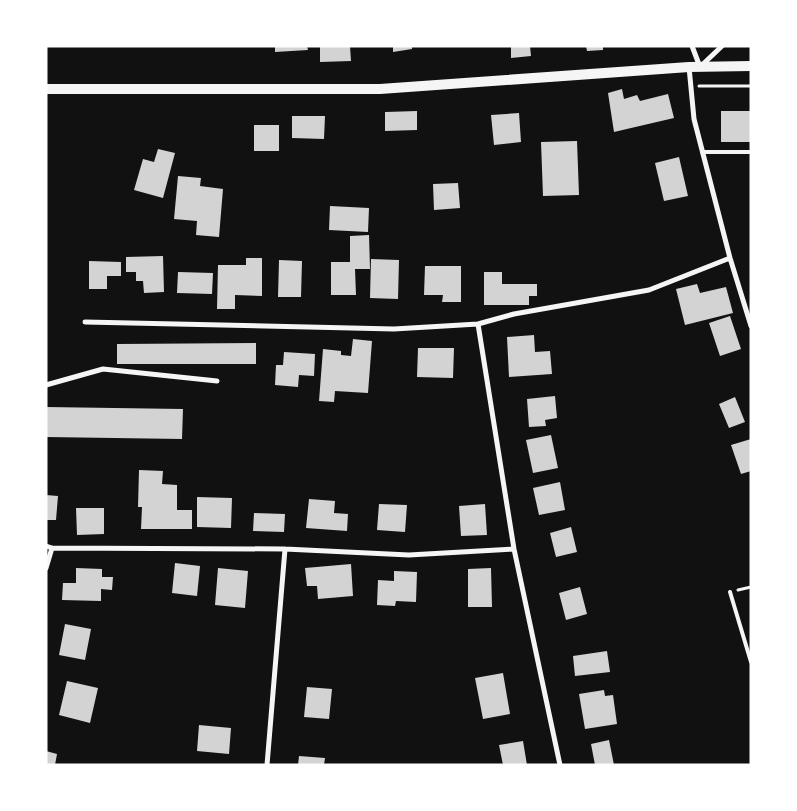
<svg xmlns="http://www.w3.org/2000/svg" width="797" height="811" font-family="'Sofia Sans Condensed',sans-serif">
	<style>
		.building { fill: #d3d3d3 }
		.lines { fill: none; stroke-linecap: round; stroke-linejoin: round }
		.path { stroke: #f5f5f5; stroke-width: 3 }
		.service { stroke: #f5f5f5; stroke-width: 4 }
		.minor { stroke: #f5f5f5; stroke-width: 5 }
		.secondary { stroke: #f5f5f5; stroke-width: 10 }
	</style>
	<rect width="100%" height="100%" fill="#111"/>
	<!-- building -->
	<path class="building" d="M275 46H307L308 50 275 52Z
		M320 46H350L351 61 320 62Z
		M393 46H412V49L393 52Z
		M511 46H530L531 56 511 58Z
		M586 46H603V50L587 51Z
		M622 89 624 99 637 95 640 101 668 94 674 118 614 132 608 93Z
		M417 111V130L385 131V112Z
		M721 111H751V142H721Z
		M519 113 521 142 494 145 491 115Z
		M292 116H325L324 139 292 138Z
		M254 125H279V151H254Z
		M577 141 579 195 543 196 541 142Z
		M158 149 175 153 163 198 134 190 143 159 154 162Z
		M679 157 688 196 664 201 655 163Z
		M178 176 201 178 200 186 223 189 219 237 196 235 197 221 174 219Z
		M458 183 460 208 434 210 433 184Z
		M330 206 369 208 368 232 329 230Z
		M369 235 370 269H355L356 295H331V262H350V236Z
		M163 256 164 292 144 293 143 281H136V272H126V257Z
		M246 258H262V296L235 295V309H217L218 265H246Z
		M371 259 399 260 398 299 370 298Z
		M279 260 302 261 301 297H278Z
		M89 261 121 262V276H107V289H89Z
		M425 266H461V302H442L443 295H424Z
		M178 272 213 273 212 294 177 293Z
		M484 272H502V284H537V296H529V305H484Z
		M697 284 700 293 726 287 733 313 685 325 676 289Z
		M730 316 741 349 720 356 709 323Z
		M534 335 535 352 550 351 552 374 509 377 507 337Z
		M353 339 372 341 368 393 335 391 334 402 319 401 323 349 341 351V355L351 356Z
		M256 343V364H117V344Z
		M418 348H454L453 378 417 377Z
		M284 352 315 354 314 376 299 375 298 387 275 385 276 365H283Z
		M555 396 557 418 545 420 546 426 529 427 527 399Z
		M735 397 745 422 729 428 719 404Z
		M46 407 183 409 182 439 46 437Z
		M551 435 558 468 533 473 526 440Z
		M751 439V471L741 474 731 445Z
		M139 470 163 471 162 484 177 485V510H192V529H141L142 507H138Z
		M560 482 565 510 539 515 533 488Z
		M46 495 58 496 56 520H46Z
		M197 497 232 498 231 528 197 527Z
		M309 499 335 501 334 513 348 514 347 531 306 528Z
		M379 504 407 505 405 532 377 530Z
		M485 504 487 535 461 536 459 506Z
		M76 508H104V534L77 535Z
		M254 513 285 514 284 532 253 531Z
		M571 527 577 552 556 557 550 533Z
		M175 563 200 566 197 596 172 593Z
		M351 564 353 596 318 599 317 586H307L305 568Z
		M76 568 102 569V577H113L112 590 101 589V601L62 600 63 583H76Z
		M218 568 248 571 245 608 215 605Z
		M491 568 492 607H468V569Z
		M394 571 417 572 416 602 396 601 395 606 377 605 378 580 394 581Z
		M580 587 587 614 566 620 559 593Z
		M65 624 91 629 85 660 59 655Z
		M607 651 610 672 575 676 573 656Z
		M503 673 510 714 483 719 475 678Z
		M67 681 98 688 90 723 59 715Z
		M307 687 332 689 329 719 304 717Z
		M604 690 605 696 613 695 617 724 585 729 579 694Z
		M199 725 231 728 229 754 197 751Z
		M609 740 614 765H595L591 744Z
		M523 741 527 765H503L499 745Z
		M46 751 57 754 55 765H46Z
		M299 756 325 758 324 765H298Z"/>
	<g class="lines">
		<!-- path -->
		<path class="path" d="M699 86H751
			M738 590 751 587"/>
		<!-- service -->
		<path class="service" d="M702 152H751
			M730 592 751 662"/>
		<!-- minor -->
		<path class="minor" d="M692 46 700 67 722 46
			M689 67 694 119 730 258 751 326
			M85 322 394 329 478 324 514 314 649 290 730 258
			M478 324 514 549 560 765
			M46 385 103 369 217 381
			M46 546 52 548 285 549 409 555 514 549
			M46 568 52 548
			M267 765 285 549"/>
		<!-- secondary -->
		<path class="secondary" d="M46 89H380L689 67 751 66"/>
	</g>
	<!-- border -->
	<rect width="797" height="811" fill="none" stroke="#ffffff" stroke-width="95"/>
</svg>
